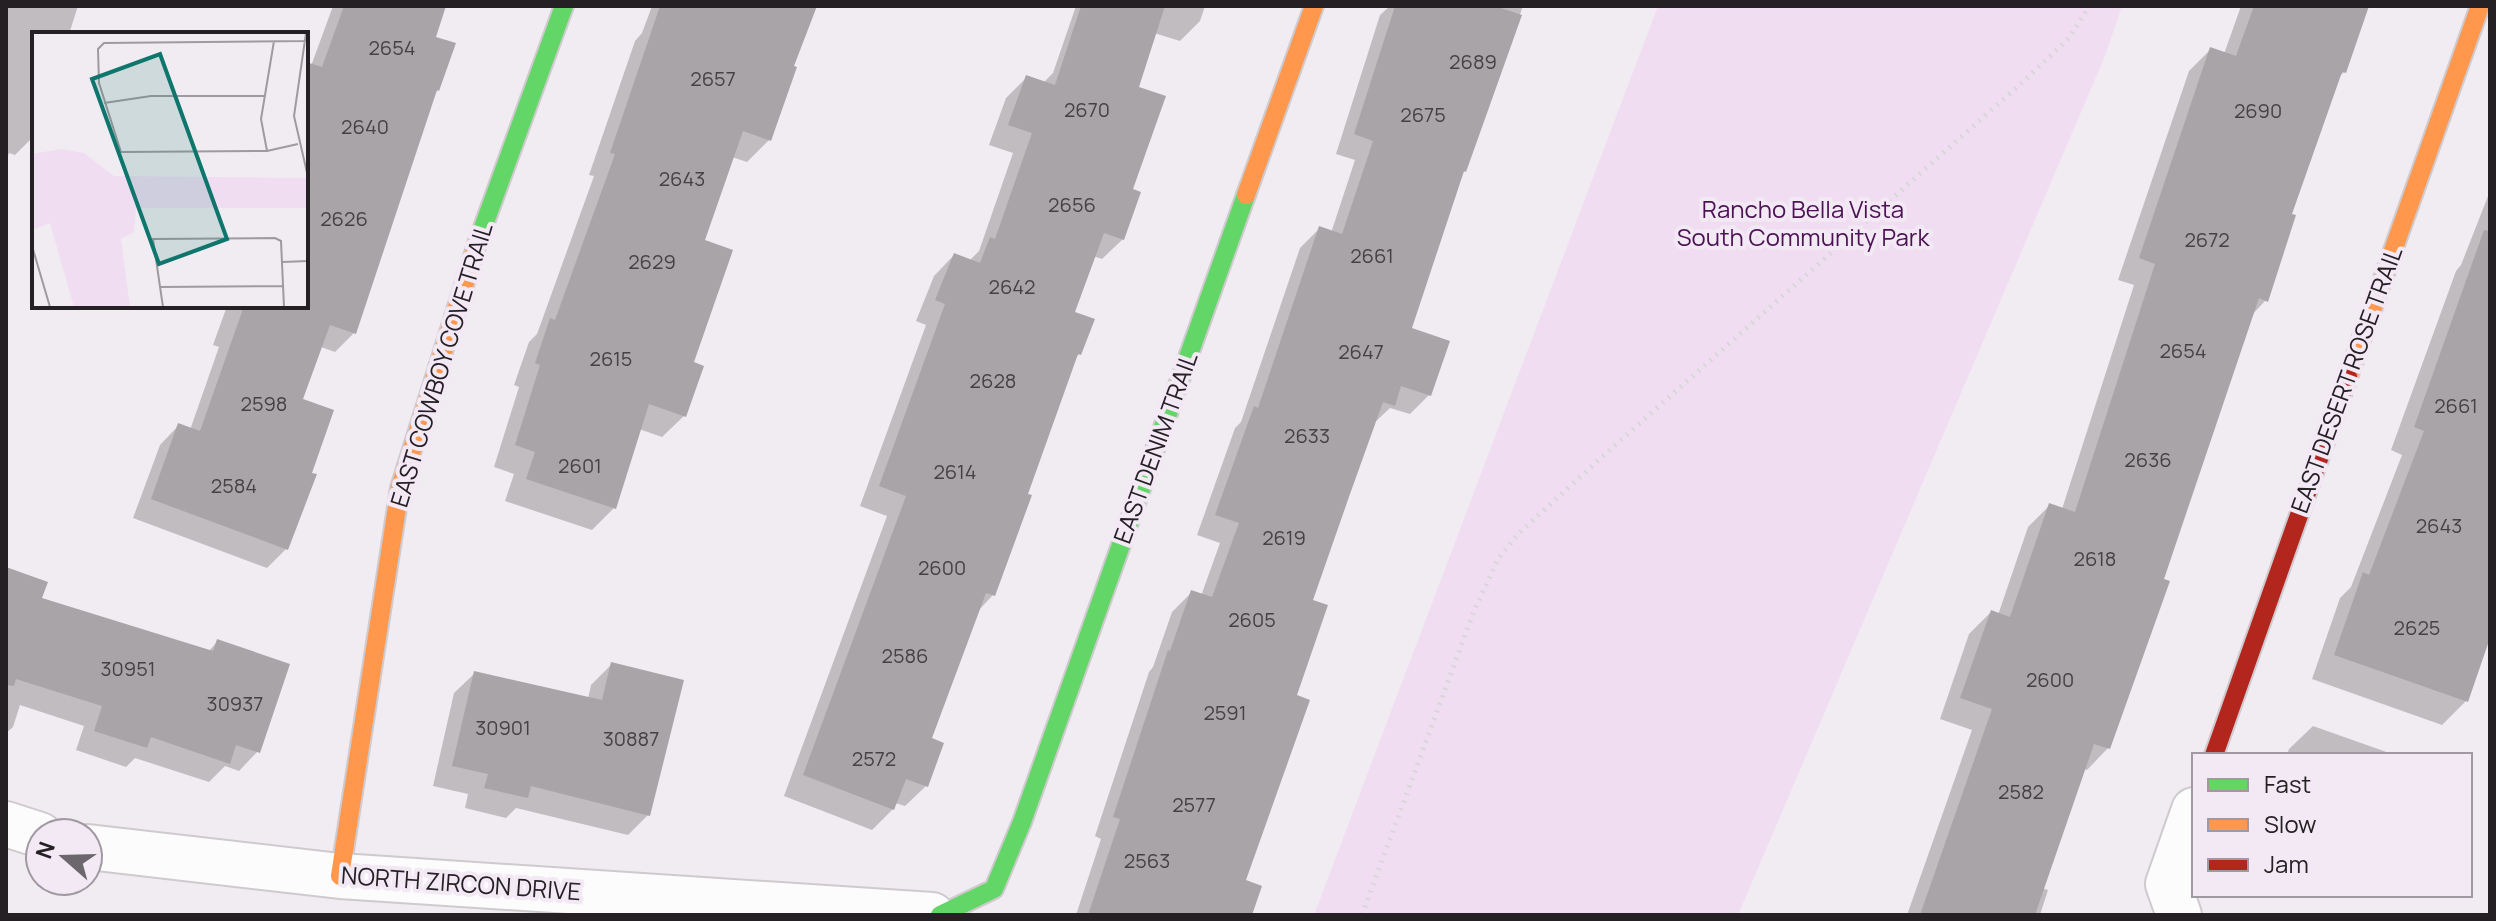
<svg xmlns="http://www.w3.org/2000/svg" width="2496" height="921" font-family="Manrope,sans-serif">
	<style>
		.green { fill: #f0ddf2 }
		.shadow { fill: #0003 }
		.building { fill: #a8a4a8 }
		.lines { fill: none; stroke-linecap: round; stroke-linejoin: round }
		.street-casing { stroke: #cecace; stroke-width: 48 }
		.fast-casing { stroke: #cecace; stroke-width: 22 }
		.slow-casing { stroke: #cecace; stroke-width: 22 }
		.jam-casing { stroke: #cecace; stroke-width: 22 }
		.path { stroke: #d8d7d8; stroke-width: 5; stroke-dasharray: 2 6; stroke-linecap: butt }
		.street { stroke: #fdfcfd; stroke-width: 44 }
		.fast { stroke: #63d668; stroke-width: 18 }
		.slow { stroke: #ff974d; stroke-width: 18 }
		.jam { stroke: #b3261e; stroke-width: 18 }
		.labels { text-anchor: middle; stroke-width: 8; stroke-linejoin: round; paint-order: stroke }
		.number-label { font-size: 20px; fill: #454145 }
		.park-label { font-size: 24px; fill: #4c1254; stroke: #f2e9f4 }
		.street-label { font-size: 24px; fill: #242024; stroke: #f2e9f4 }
		.inset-road { fill: none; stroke: #9f9a9f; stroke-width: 2 }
		.view { fill: #0f766e; fill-opacity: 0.15; stroke: #0f766e; stroke-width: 4 }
		.inset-edge { fill: none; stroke: #242024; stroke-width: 4 }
	</style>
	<rect width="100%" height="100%" fill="#f1ecf1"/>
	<!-- green -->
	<path class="green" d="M1658 6H2122L2105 56 1738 915H1314Z"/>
	<!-- shadow -->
	<path class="shadow" d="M6 6H78L69 34H34V136L15 155 9 153 6 161Z
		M333 6H444L434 38 438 90 434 94 354 333 335 352 321 347 300 400 286 549 267 568 133 518 160 445 179 425 190 430 219 347 213 345 227 306H306V64L311 66Z
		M652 6H815L792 67 769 140 747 162 732 157 702 241 684 416 662 437 639 429 614 508 592 530 505 501 514 474 494 467 519 387 514 385 529 342 537 334 594 176 589 175 635 41 642 33Z
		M1076 6H1205L1200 21 1180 41 1154 33 1137 88 1131 190 1123 239 1102 259 1093 256 1072 313 1079 354 1074 359 1026 495 1030 497 993 595 978 611 929 739 926 786 905 806 895 803 893 809 872 830 784 796 887 516 860 506 926 325 916 321 934 276 954 255 969 261 979 251 1013 153 989 145 1006 98 1026 78 1043 83 1053 73Z
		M1390 6H1523L1465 171 1460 175 1409 329 1429 395 1410 414 1390 408 1372 425 1311 601 1294 697 1244 882 1250 915H1076L1101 839 1095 836 1149 672 1153 667 1172 612 1192 592 1201 596 1220 543 1197 535 1235 428 1241 422 1300 248 1319 229 1331 233 1355 160 1336 154 1380 15Z
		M2241 6H2367L2344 72 2336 80 2290 215 2266 300 2250 317 2161 580 2108 748 2087 770 2084 769 2042 888 2048 890 2040 915H1907L1972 730 1940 719 1969 634 1991 612 1998 615 2028 527 2050 505 2062 509 2134 285 2118 280 2189 71 2211 49 2224 54Z
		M2490 191V632L2466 701 2442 725 2312 679 2340 598 2351 587 2402 455 2391 450 2456 271 2461 265Z
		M6 570 40 599 208 652 217 642 258 751 239 771 225 766 209 782 135 758 126 767 76 750 84 726 20 705 13 727 6 733Z
		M612 664 648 815 628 835 516 808 506 818 465 808 468 794 433 786 454 693 475 673 588 699 591 685Z
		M2313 726 2395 755H2287L2289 749Z"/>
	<!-- building -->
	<path class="building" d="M344 6H446L436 37 456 43 439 91 437 90 356 334 330 325 303 399 334 410 312 473 317 474 288 550 151 499 178 423 200 431 244 306H306V62L322 67Z
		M660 6H817L794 66 797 67 771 141 743 131 705 240 733 250 694 362 704 366 686 417 649 404 616 509 526 479 535 452 515 445 540 365 535 363 550 318 555 320 615 154 610 153Z
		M1081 6H1165L1139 87 1166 96 1133 189 1141 192 1124 240 1104 233 1075 312 1095 319 1081 355 1078 354 1028 494 1032 495 995 596 986 593 932 738 944 743 928 787 906 779 894 810 803 775 906 496 879 486 945 304 935 300 954 253 980 263 990 237 995 239 1032 133 1008 125 1026 75 1055 85Z
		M1395 6H1495L1522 15 1466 172 1464 171 1412 328 1450 341 1431 396 1401 386 1395 406 1383 402 1350 494 1313 600 1328 605 1297 695 1310 700 1246 880 1262 886 1252 915H1088L1120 819 1113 817 1168 650 1170 651 1191 590 1212 597 1239 523 1215 515 1254 406 1258 408 1319 226 1342 234 1373 141 1354 134Z
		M2254 6H2369L2346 73 2342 72 2292 214 2296 215 2268 302 2259 298 2164 579 2170 581 2110 749 2094 744 2035 915H1920L1992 709 1960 698 1991 610 2010 617 2049 503 2075 512 2155 264 2139 258 2210 47 2236 56Z
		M2484 230 2490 231V638L2468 702 2334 655 2363 572 2369 575 2424 431 2414 427Z
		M6 567 48 582 42 598 213 651 217 639 290 664 260 753 236 745 230 764 151 737 147 748 94 731 102 706 16 679 14 686 6 685Z
		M611 662 684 680 650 816 531 786 528 798 484 788 488 774 452 766 474 671 602 700Z"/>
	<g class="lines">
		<!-- street casing -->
		<g class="street-casing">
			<path id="street" d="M6 824 40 835
				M88 847 340 876 932 915
				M2179 915 2168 884 2194 810"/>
		</g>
		<!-- fast casing -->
		<g class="fast-casing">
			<path id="fast" d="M477 244 564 6
				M940 915 994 889 1022 822 1246 195"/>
		</g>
		<!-- slow casing -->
		<g class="slow-casing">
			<path id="slow" d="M1246 195 1314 6
				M2348 377 2480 6
				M340 876 400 488 477 244"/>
		</g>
		<!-- jam casing -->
		<g class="jam-casing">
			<path id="jam" d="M2214 755 2348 377"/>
		</g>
		<!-- path -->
		<path class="path" d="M1362 915 1474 611 1498 559 1519 533 1603 456 2025 80 2070 37 2089 6"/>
		<!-- street -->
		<use href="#street" class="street"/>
		<!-- fast -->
		<use href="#fast" class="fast"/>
		<!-- slow -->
		<use href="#slow" class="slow"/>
		<!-- jam -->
		<use href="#jam" class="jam"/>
	</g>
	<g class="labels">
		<!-- number labels -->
		<g class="number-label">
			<text x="392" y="55">2654</text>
			<text x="1473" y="69">2689</text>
			<text x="713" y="86">2657</text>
			<text x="1087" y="117">2670</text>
			<text x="2258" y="118">2690</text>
			<text x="1423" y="122">2675</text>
			<text x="365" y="134">2640</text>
			<text x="682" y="186">2643</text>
			<text x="1072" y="212">2656</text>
			<text x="344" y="226">2626</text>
			<text x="2207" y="247">2672</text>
			<text x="1372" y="263">2661</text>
			<text x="652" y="269">2629</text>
			<text x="1012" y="294">2642</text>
			<text x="2183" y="358">2654</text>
			<text x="1361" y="359">2647</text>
			<text x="611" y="366">2615</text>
			<text x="993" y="388">2628</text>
			<text x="264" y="411">2598</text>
			<text x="2456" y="413">2661</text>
			<text x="1307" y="443">2633</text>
			<text x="2148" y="467">2636</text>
			<text x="580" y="473">2601</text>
			<text x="955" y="479">2614</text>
			<text x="234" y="493">2584</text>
			<text x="2439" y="533">2643</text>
			<text x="1284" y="545">2619</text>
			<text x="2095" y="566">2618</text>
			<text x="942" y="575">2600</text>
			<text x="1252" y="627">2605</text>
			<text x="2417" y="635">2625</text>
			<text x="905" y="663">2586</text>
			<text x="128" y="676">30951</text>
			<text x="2050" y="687">2600</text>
			<text x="235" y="711">30937</text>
			<text x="1225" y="720">2591</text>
			<text x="503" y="735">30901</text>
			<text x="631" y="746">30887</text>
			<text x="874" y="766">2572</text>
			<text x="2021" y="799">2582</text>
			<text x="1194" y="812">2577</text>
			<text x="1147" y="868">2563</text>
		</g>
		<!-- park labels -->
		<g class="park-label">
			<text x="1803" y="218">Rancho Bella Vista<tspan x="1803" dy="28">South Community Park</tspan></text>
		</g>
		<!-- street labels -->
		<g class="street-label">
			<text transform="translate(442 365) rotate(-73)" y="8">EAST COWBOY COVE TRAIL</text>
			<text transform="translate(2347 380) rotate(-70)" y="8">EAST DESERT ROSE TRAIL</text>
			<text transform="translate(1156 448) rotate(-70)" y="8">EAST DENIM TRAIL</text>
			<text transform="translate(461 884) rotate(4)" y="8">NORTH ZIRCON DRIVE</text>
		</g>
	</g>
	<!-- overview -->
	<g transform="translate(32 32)">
		<rect width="276" height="276" fill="#f1ecf1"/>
		<path d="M29 117 52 121 82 144 276 146 274 176H104L102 200 89 207 98 275H42L18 191 0 198V122Z" fill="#f0ddf2"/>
		<path class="inset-road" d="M274 1 262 84 276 145M72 71 119 64H232M266 112 235 119 89 120 67 51 66 17 72 11 274 9M235 119 229 87 242 9M276 152V185M0 214 18 275M250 230 276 229M128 255 251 254M131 275 121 207 243 206 249 209 252 275"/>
		<path class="view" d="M128 22 195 207 127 232 60 47Z"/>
		<rect width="276" height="276" class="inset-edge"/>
	</g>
	<!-- border -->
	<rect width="2496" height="921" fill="none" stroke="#242024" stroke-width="16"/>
	<!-- legend -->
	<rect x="2192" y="753" width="280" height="144" fill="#f2e9f4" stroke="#a099a1" stroke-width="2"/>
	<rect x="2208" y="779" width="40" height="12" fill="#63d668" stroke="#a099a1" stroke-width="2"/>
	<text x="2264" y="793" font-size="24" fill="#242024">Fast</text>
	<rect x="2208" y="819" width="40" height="12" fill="#ff974d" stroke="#a099a1" stroke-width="2"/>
	<text x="2264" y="833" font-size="24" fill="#242024">Slow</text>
	<rect x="2208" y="859" width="40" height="12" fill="#b3261e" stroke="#a099a1" stroke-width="2"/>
	<text x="2264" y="873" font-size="24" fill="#242024">Jam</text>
	<!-- north arrow -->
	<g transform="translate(64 857) rotate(290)"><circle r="38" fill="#f2e9f4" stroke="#a099a1" stroke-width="2"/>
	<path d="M0-6L14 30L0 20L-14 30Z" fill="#6c676c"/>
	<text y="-12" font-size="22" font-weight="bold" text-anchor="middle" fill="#242024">N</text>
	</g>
</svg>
